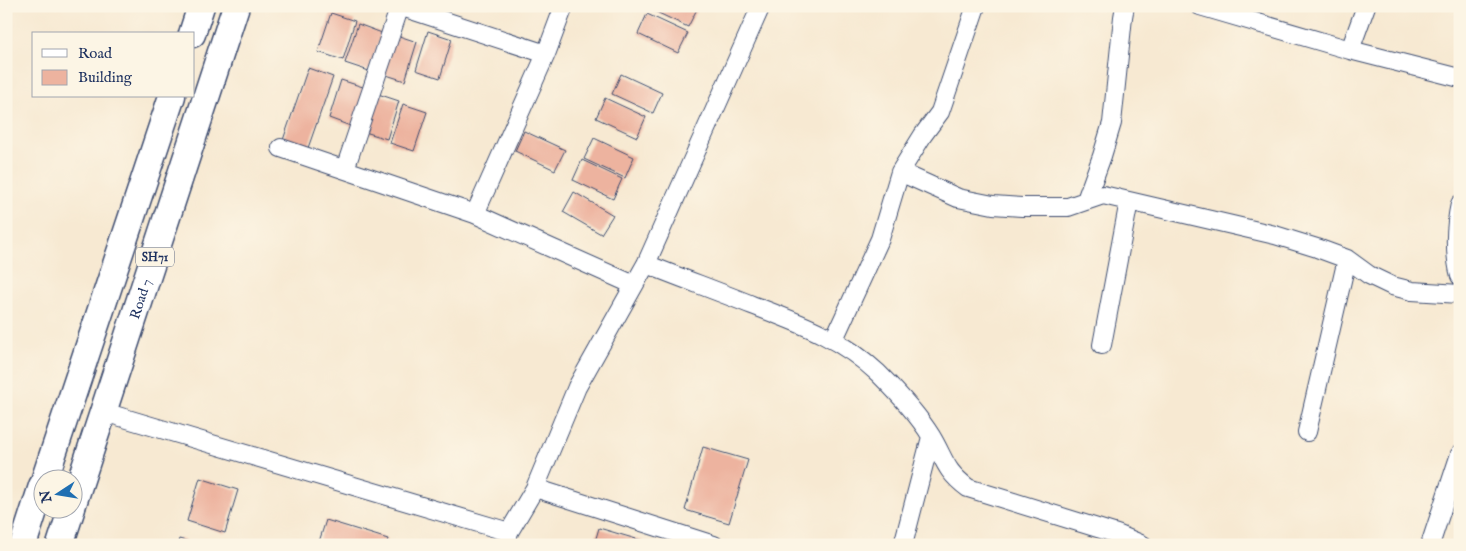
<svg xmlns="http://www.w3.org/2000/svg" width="1466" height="551" font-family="'IM FELL English',serif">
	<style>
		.building { fill: #edb39f }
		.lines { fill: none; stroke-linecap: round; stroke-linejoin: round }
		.street-casing { stroke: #3c4b6f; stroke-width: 20 }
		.primary-casing { stroke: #3c4b6f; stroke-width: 29 }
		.street { stroke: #fff; stroke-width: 18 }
		.primary { stroke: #fff; stroke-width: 26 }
		.labels { text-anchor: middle; stroke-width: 4; stroke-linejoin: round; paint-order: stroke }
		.shield { fill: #fcf5e5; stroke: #5e6a86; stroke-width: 1 }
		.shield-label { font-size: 12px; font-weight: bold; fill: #1b2f5e }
		.street-label { font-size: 14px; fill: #1b2f5e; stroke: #fcf5e5 }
	</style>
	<rect width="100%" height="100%" fill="#fcf5e5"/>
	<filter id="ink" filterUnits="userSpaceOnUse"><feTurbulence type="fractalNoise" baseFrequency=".02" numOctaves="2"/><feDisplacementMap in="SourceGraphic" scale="10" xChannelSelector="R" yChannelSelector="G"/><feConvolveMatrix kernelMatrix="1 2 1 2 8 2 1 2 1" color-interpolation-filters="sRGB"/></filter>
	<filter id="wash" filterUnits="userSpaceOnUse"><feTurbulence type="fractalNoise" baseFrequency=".0096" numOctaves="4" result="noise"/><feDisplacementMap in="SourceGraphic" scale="20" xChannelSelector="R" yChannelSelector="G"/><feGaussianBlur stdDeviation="1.12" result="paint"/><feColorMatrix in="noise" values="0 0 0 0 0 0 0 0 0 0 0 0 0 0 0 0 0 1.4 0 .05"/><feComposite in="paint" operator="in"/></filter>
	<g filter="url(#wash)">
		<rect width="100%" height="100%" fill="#f7e9d2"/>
		<g id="blocks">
			<!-- building -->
			<path class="building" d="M648 6H696L698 7 688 27 648 8Z
				M331 13 355 21 343 60 318 52Z
				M647 14 688 33 678 53 638 34Z
				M358 24 382 33 369 71 345 63Z
				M428 31 452 39 440 78 416 70Z
				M393 34 417 42 405 81 380 73Z
				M308 68 333 77 308 148 283 140Z
				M621 74 662 93 653 113 612 94Z
				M341 80 366 88 353 127 329 118Z
				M375 93 399 101 387 139 362 131Z
				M605 98 646 117 637 137 596 118Z
				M403 104 427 112 414 151 390 143Z
				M524 131 565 150 555 170 515 151Z
				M594 138 634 157 625 178 584 159Z
				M582 160 622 179 613 199 573 180Z
				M574 192 613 215 601 234 563 212Z
				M703 447 748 460 729 523 685 510Z
				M200 478 238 490 225 533 187 521Z
				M326 520 388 539 386 545H318Z
				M599 528 643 541 642 545H594Z
				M179 539 197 544 196 545H177Z"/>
		</g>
	</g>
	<g filter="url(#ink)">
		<use href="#blocks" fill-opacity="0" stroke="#3c4b6f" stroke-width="1"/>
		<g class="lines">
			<!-- street casing -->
			<g class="street-casing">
				<path id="street" d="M399 6 546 54
					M1200 6 1350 50 1460 78
					M1350 50 1366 6
					M281 148 475 214 634 285
					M345 169 400 6
					M900 172 958 198 993 205 1022 207H1068L1103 195 1275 235 1317 248 1347 259 1369 275 1392 286 1412 291 1460 294
					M1086 200 1102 156 1112 123 1123 17 1125 6
					M1460 204C1455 226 1454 254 1460 276
					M475 214 546 54 564 6
					M646 264C681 278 717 291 752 305 799 323 840 337 878 373 897 392 917 413 931 436 945 459 944 470 968 488L1117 534 1143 545
					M834 339 880 239 900 172 923 135 940 112 976 6
					M1102 345 1129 201
					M104 412 509 532
					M1307 432 1347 259
					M535 488 714 545
					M506 545 509 532 535 488 577 387 646 264 761 6
					M903 545 931 437
					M1430 545 1460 454"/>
			</g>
			<!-- primary casing -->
			<g class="primary-casing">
				<g id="primary">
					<path d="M192 34 201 6"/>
					<path d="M45 478 172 96"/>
					<path id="s1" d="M72 507 236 6"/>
					<path d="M23 545 42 486"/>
					<path d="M60 545 72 508"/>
				</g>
			</g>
			<!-- street -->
			<use href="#street" class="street"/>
			<!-- primary -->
			<use href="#primary" class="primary"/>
		</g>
	</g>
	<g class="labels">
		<!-- shield labels -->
		<rect class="shield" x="136" y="247.5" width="38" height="19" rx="4"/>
		<g class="shield-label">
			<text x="155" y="261">SH71</text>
		</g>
		<!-- street labels -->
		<g class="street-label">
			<text dy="5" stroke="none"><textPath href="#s1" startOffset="219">Road 7</textPath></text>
		</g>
	</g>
	<!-- margin -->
	<rect width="1466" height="551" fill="none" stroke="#fcf5e5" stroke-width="25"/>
	<!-- legend -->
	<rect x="32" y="32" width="162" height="65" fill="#fcf5e5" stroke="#a2a6af"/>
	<rect x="42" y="49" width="25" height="8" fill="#ffffff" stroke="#a2a6af"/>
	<text x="78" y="58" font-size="15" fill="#1b2f5e">Road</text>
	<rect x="42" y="70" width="25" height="15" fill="#edb39f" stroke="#a2a6af"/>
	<text x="78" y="82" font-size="15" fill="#1b2f5e">Building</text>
	<!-- north arrow -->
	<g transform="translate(58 494) rotate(258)"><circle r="24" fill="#fcf5e5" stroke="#a2a6af"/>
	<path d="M0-4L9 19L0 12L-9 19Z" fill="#1f6fb2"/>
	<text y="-8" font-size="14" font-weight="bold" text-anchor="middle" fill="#1b2f5e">N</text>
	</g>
</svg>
